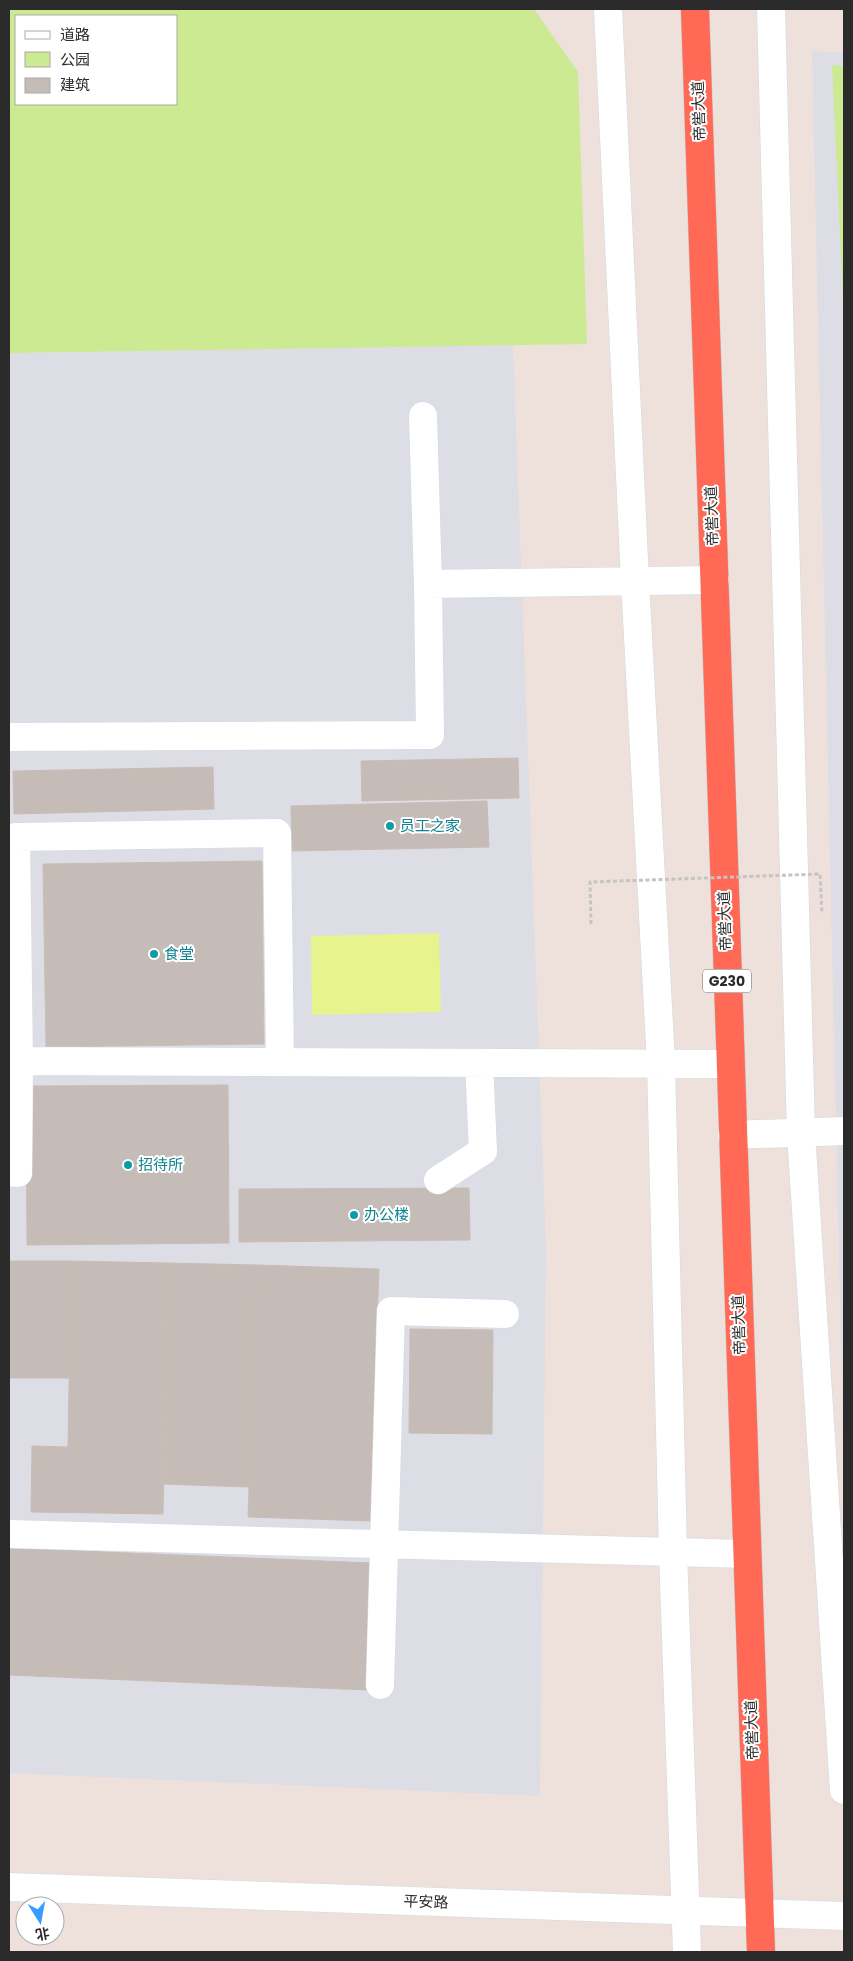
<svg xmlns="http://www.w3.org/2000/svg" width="853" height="1961" font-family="Poppins,'Noto Sans SC',sans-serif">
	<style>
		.industrial { fill: #dddde6 }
		.green { fill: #ccea92; fill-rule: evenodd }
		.pitch { fill: #e7f38d }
		.building { fill: #c6bcb7; stroke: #cabcb5 }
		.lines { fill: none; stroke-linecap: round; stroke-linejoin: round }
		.minor-casing { stroke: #d0dbe5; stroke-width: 29 }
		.highway-casing { stroke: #c4c4c4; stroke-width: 29 }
		.minor { stroke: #fff; stroke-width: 28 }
		.highway { stroke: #ff6956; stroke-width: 28 }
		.path-bridge { stroke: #c4c4c4; stroke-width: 3; stroke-dasharray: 4 2.5; stroke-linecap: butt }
		.culture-dot { fill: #0f9aa8; stroke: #fff; stroke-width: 2 }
		.labels { text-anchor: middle; stroke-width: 4; stroke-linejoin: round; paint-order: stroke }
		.shield { fill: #fff; stroke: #6b6b6b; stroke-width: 1 }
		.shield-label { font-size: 14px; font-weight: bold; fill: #2b2b2b }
		.street-label { font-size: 15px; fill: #2b2b2b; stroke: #fff }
		.culture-label { font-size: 15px; fill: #0d838f; stroke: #fff; text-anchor: start }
	</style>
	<rect width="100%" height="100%" fill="#eee0db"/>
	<!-- industrial -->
	<path class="industrial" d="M812 51 844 53V1480Z
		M513 345 546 1249 540 1796 9 1773V353Z"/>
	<!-- green -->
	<path class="green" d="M9 9H534L578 72 587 344 9 353ZM16 16H176V104H16Z
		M832 65 844 66V323Z"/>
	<!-- pitch -->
	<path class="pitch" d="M439 933 441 1012 312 1015 311 936Z"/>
	<!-- building -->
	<path class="building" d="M518 758 519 798 362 801 361 761Z
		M213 767 214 809 14 814 13 771Z
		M487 801 489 847 292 851 291 806Z
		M262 861 264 1044 46 1047 43 864Z
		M228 1085 229 1243 27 1245 26 1086Z
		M469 1188 470 1240 239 1242V1189Z
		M9 1261H71L69 1378H9Z
		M71 1261 168 1263 163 1514 31 1512 32 1446 68 1447Z
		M168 1263 257 1265 249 1487 162 1484Z
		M257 1265 379 1269 370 1521 248 1517Z
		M410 1329 493 1330 492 1434 409 1433Z
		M9 1548 372 1563 367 1690 9 1675Z"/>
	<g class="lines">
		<!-- minor casing -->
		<g class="minor-casing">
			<path id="minor" d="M608 9 635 581 661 1063 673 1552 687 1952
				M771 9 801 1133 844 1790
				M423 416 428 584
				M9 737 430 735 428 584 715 580
				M19 1061 16 837 277 833 280 1062
				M732 1135 844 1131
				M9 1172 18 1173 19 1061 730 1064
				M438 1180 483 1151 479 1063
				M9 1534 746 1554
				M380 1685 391 1311 505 1314
				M9 1887 844 1916"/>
		</g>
		<!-- highway casing -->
		<g class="highway-casing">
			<path id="highway" d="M695 9 761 1952"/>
		</g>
		<!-- minor -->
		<use href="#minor" class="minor"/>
		<!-- highway -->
		<use href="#highway" class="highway"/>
		<!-- path-bridge -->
		<path class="path-bridge" d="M591 924 590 882 820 874 822 914"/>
	</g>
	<!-- markers -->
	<g class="culture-dot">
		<circle cx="390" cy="826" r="5"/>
		<circle cx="154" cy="954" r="5"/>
		<circle cx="128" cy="1165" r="5"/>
		<circle cx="354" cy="1215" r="5"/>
	</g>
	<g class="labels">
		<!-- shield labels -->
		<rect class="shield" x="703" y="969.5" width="48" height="23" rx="4"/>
		<g class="shield-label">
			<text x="727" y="986">G230</text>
		</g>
		<!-- street labels -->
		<g class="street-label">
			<text transform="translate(699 111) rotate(-92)" y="5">帝喾大道</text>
			<text transform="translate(712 516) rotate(-92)" y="5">帝喾大道</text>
			<text transform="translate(725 921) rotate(-92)" y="5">帝喾大道</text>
			<text transform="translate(739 1325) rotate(-92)" y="5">帝喾大道</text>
			<text transform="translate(752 1730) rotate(-92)" y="5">帝喾大道</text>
			<text transform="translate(426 1902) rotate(2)" y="5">平安路</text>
		</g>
		<!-- culture labels -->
		<g class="culture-label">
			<text x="400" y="831">员工之家</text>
			<text x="164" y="959">食堂</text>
			<text x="138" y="1170">招待所</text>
			<text x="364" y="1220">办公楼</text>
		</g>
	</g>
	<!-- border -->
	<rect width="853" height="1961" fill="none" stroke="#2b2b2b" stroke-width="20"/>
	<!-- legend -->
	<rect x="15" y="15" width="162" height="90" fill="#ffffff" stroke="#aaaaaa"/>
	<rect x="25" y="31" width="25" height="8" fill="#ffffff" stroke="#aaaaaa"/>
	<text x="60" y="40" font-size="15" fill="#2b2b2b">道路</text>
	<rect x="25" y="52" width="25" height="15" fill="#ccea92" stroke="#aaaaaa"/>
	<text x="60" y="65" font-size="15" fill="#2b2b2b">公园</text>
	<rect x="25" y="78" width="25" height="15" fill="#c6bcb7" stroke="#aaaaaa"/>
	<text x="60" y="90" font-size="15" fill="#2b2b2b">建筑</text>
	<!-- north arrow -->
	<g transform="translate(40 1921) rotate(169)"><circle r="24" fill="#ffffff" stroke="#aaaaaa"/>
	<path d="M0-4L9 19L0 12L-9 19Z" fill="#389cff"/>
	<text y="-8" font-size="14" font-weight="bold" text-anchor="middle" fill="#2b2b2b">北</text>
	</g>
</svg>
